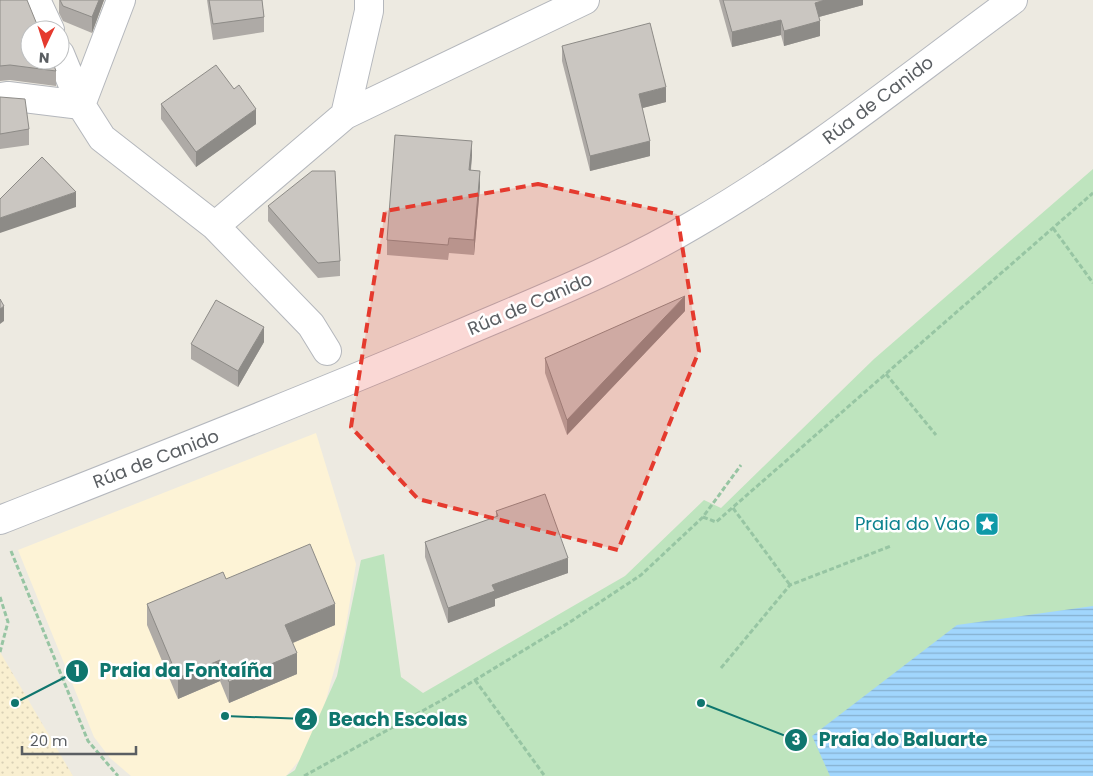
<svg xmlns="http://www.w3.org/2000/svg" width="1093" height="776" font-family="Poppins,sans-serif">
	<style>
		.commercial { fill: #fdf3d6 }
		.sand { fill: url(#sand-dots) }
		.green { fill: #bee4be }
		.water { fill: url(#water-rules) }
		.lines { fill: none; stroke-linecap: round; stroke-linejoin: round }
		.minor-casing { stroke: #b4b7bc; stroke-width: 30 }
		.secondary-casing { stroke: #b5b8be; stroke-width: 30 }
		.path { stroke: #97c5a3; stroke-width: 3; stroke-dasharray: 5 2.5; stroke-linecap: butt }
		.minor { stroke: #fff; stroke-width: 28 }
		.secondary { stroke: #fff; stroke-width: 28 }
		.wall { fill: #aeaaa6 }
		.shaded-wall { fill: #8d8b87 }
		.building { fill: #cac6c1; stroke: #8d8b87 }
		.marked { fill: #e53a2e; fill-opacity: 0.2; stroke: #e53a2e; stroke-width: 4; stroke-dasharray: 10 6; stroke-linejoin: round }
		.labels { text-anchor: middle; stroke-width: 5; stroke-linejoin: round; paint-order: stroke }
		.street-label { font-size: 18px; fill: #5a5e62; stroke: #fff }
		.culture-label { font-size: 18px; fill: #0d838f; stroke: #fff; text-anchor: end }
		.leader { fill: none; stroke: #0f766e; stroke-width: 2 }
		.callout-dot { fill: #0f766e; stroke: #fff; stroke-width: 2 }
		.mark-label { font-size: 15px; text-anchor: middle; font-weight: bold; fill: #fff }
		.callout-label { font-size: 19px; text-anchor: middle; font-weight: bold; fill: #0f766e; stroke: #fff; stroke-width: 5; stroke-linejoin: round; paint-order: stroke }
	</style>
	<defs>
		<pattern id="sand-dots" width="8" height="8" patternUnits="userSpaceOnUse" patternTransform="scale(1.25)"><rect width="8" height="8" fill="#f9efd0"/><path d="M2 2h.1M6 6h.1" fill="none" stroke="#d8cfb5" stroke-width="1.8" stroke-linecap="round"/></pattern>
		<pattern id="water-rules" width="6" height="5" patternUnits="userSpaceOnUse" patternTransform="scale(1.25)"><rect width="6" height="5" fill="#a1d6fd"/><path d="M0 2.5h6" fill="none" stroke="#86b1d0"/></pattern>
	</defs>
	<rect width="100%" height="100%" fill="#edeae1"/>
	<!-- commercial -->
	<path class="commercial" d="M316 433 356 564 345 631 314 743 286 776H131L110 758 94 737 18 550Z"/>
	<!-- sand -->
	<path class="sand" d="M0 652 73 776H0Z"/>
	<!-- green -->
	<path class="green" d="M1093 169V772L1085 776H286L295 770 337 676 361 560 384 554 401 677 423 693 625 576 704 500 721 508 874 359Z"/>
	<!-- water -->
	<path class="water" d="M1093 606V776H830L812 736 957 625Z"/>
	<g class="lines">
		<!-- minor casing -->
		<g class="minor-casing">
			<path id="minor" d="M36 0 50 30
				M60 54 81 105 102 138 215 226 345 115 585 0
				M0 97 8 96 81 105
				M81 105 121 0
				M345 115 369 11V0
				M215 226 311 325 327 351"/>
		</g>
		<!-- secondary casing -->
		<g class="secondary-casing">
			<path id="secondary" d="M0 520C152 460 303 401 453 337 534 302 617 270 693 225 806 160 908 77 1013 0"/>
		</g>
		<!-- path -->
		<path class="path" d="M1053 228 1093 283
			M886 374 936 435
			M733 508 790 585
			M703 517 716 522 1093 193
			M11 551 88 741 118 776
			M0 597 8 622 0 652
			M721 668 790 585 891 546
			M475 680 544 775
			M304 776 444 699 570 622 641 575 703 517 741 465"/>
		<!-- minor -->
		<use href="#minor" class="minor"/>
		<!-- secondary -->
		<use href="#secondary" class="secondary"/>
	</g>
	<!-- wall -->
	<path class="wall" d="M0 0 30 30 56 71V86L10 80 0 81Z
		M59 0H104L92 33 63 21 59 13Z
		M207 0H262L264 17V32L213 40Z
		M719 0H863V5L819 17 820 36 784 46 781 35 732 47Z
		M562 46 666 102 642 108 650 156 590 171 562 61Z
		M234 89 256 124 196 167 161 119V104Z
		M0 97 29 129V145L0 149Z
		M472 156 471 170 480 186 474 255 449 253 448 260 387 255V240Z
		M268 206 340 261V276L318 278 268 221Z
		M685 311 567 435 545 373V358Z
		M264 342 238 387 191 359V344Z
		M496 511 568 573 495 599V606L448 623 425 557V542L496 517Z
		M226 579 335 625 293 643 297 674 229 703 220 681 178 699 147 625V604Z"/>
	<!-- shaded-wall -->
	<path class="shaded-wall" d="M99 0H104L92 33V17Z
		M825 0H863V5L815 18V3Z
		M781 20V35L732 47V32Z
		M820 21V36L784 46V31Z
		M666 87V102L639 109V94Z
		M256 109V124L196 167V152Z
		M472 141V156L469 185V170Z
		M650 141V156L590 171V156Z
		M480 171V186L474 255V240Z
		M76 192V207L0 233V218Z
		M685 296V311L567 435V420Z
		M4 306V321L0 324V309Z
		M264 327V342L238 387V371Z
		M568 558V573L495 599V606L448 623V608L492 585Z
		M335 604V625L285 646V625Z
		M297 653V674L229 703V682Z
		M220 660V681L178 699V678Z"/>
	<!-- building -->
	<path class="building" d="M0 0H27L36 22 41 27 47 30H30V60H52L56 71 10 65 0 66Z
		M60 0H99L92 17 63 6Z
		M209 0H262L264 17 213 24Z
		M723 0H825L815 3 820 21 784 31 781 20 732 32Z
		M650 23 666 87 639 94 650 141 590 156 562 46Z
		M216 65 234 89 239 85 256 109 196 152 161 104Z
		M0 97 25 99 29 129 0 134Z
		M395 135 472 141 469 170 480 171 474 240 449 238 448 245 387 240Z
		M42 157 76 192 0 218V199Z
		M312 171H335L340 261 318 263 268 206Z
		M685 296 567 420 545 358Z
		M0 299 4 306 0 309Z
		M216 300 264 327 238 371 191 344Z
		M545 494 568 558 492 585 495 591 448 608 425 542 498 516 496 511Z
		M310 544 335 604 285 625 297 653 229 682 220 660 178 678 147 604 223 572 226 579Z"/>
	<!-- marked area -->
	<path class="marked" d="M538 184 677 214 699 351 618 550 418 499 351 427 385 211Z"/>
	<!-- icons -->
	<defs>
		<g id="sight-square" transform="scale(1.25)"><rect x="-9" y="-9" width="18" height="18" rx="4" fill="#0f9aa8" stroke="#fff"/><path d="M0-6L1.8-2.2L6-1.7L2.9 1.2L3.7 5.4L0 3.3L-3.7 5.4L-2.9 1.2L-6-1.7L-1.8-2.2Z" fill="#fff"/></g>
	</defs>
	<g fill-rule="evenodd">
		<use href="#sight-square" x="987" y="524"/>
	</g>
	<g class="labels">
		<!-- street labels -->
		<g class="street-label">
			<text transform="translate(878 100) rotate(-37)" y="6">Rúa de Canido</text>
			<text transform="translate(530 304) rotate(-23)" y="6">Rúa de Canido</text>
			<text transform="translate(156 459) rotate(-21)" y="6">Rúa de Canido</text>
		</g>
		<!-- culture labels -->
		<g class="culture-label">
			<text x="970" y="530">Praia do Vao</text>
		</g>
	</g>
	<!-- callouts -->
	<path class="leader" d="M15 703L77 671M225 716L306 719M701 703L796 740"/>
	<g class="callout-dot">
		<circle cx="15" cy="703" r="5"/>
		<circle cx="225" cy="716" r="5"/>
		<circle cx="701" cy="703" r="5"/>
		<circle cx="77" cy="671" r="12"/>
		<circle cx="306" cy="719" r="12"/>
		<circle cx="796" cy="740" r="12"/>
	</g>
	<g class="mark-label">
		<text x="77" y="676">1</text>
		<text x="306" y="725">2</text>
		<text x="796" y="745">3</text>
	</g>
	<g class="callout-label">
		<text x="186" y="677">Praia da Fontaíña</text>
		<text x="398" y="726">Beach Escolas</text>
		<text x="903" y="746">Praia do Baluarte</text>
	</g>
	<!-- north arrow -->
	<g transform="translate(45 45) rotate(184)"><circle r="24" fill="#ffffff" stroke="#bdbfc0"/>
	<path d="M0-4L9 19L0 12L-9 19Z" fill="#e53a2e"/>
	<text y="-8" font-size="14" font-weight="bold" text-anchor="middle" fill="#5a5e62">N</text>
	</g>
	<!-- scale -->
	<path d="M22 746v8h114v-8" fill="none" stroke="#5a5e62" stroke-width="2.5"/>
	<text x="30" y="746" font-size="15" fill="#5a5e62" stroke="#ffffff" stroke-width="4" paint-order="stroke">20 m</text>
</svg>
